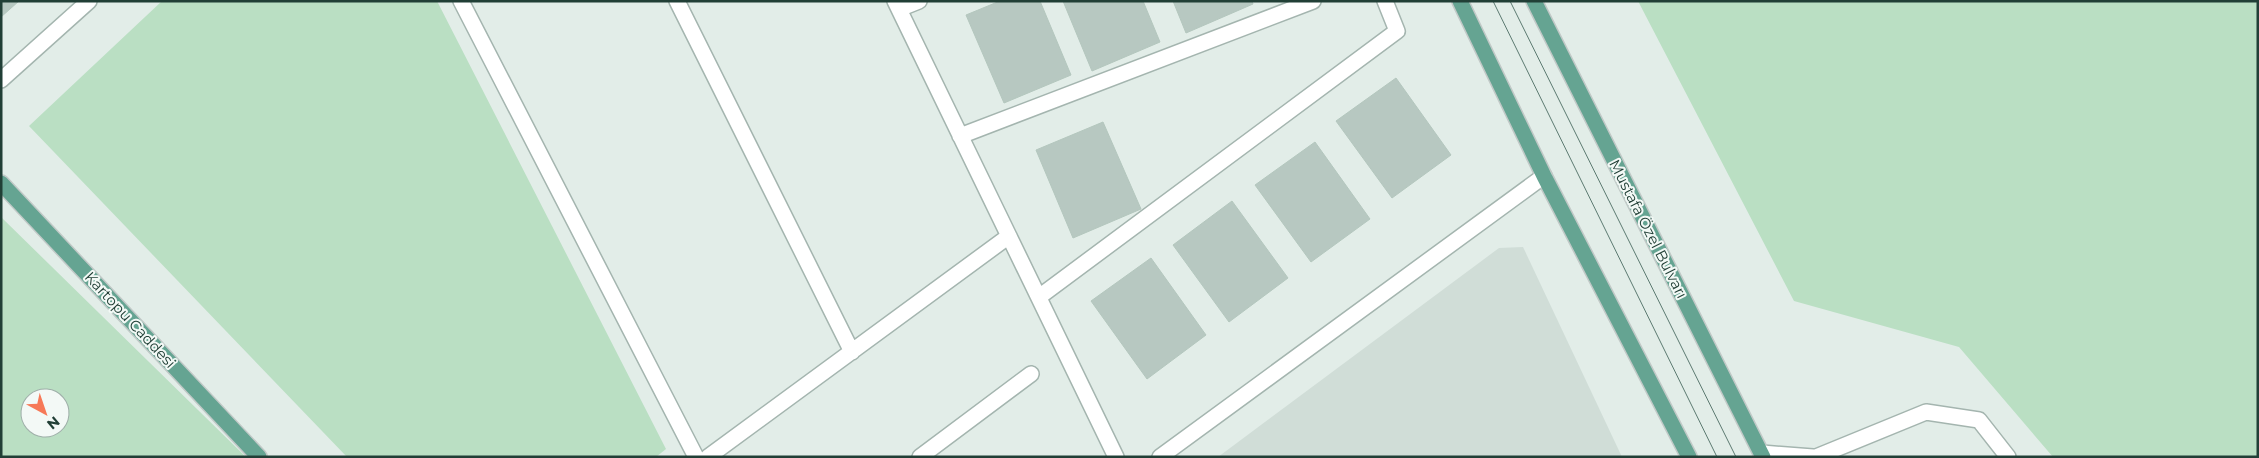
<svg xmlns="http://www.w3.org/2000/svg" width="2259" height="458" font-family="Montserrat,sans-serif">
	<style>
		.built { fill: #d0ddd7 }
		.green { fill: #badfc3; fill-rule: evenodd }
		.building { fill: #b7c8c1; stroke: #b4c7be }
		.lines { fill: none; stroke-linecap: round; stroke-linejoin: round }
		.minor-casing { stroke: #a4b5af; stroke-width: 18 }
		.major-casing { stroke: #c1c9c7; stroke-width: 18 }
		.minor { stroke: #fff; stroke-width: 15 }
		.major { stroke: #65a492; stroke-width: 15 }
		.tram { stroke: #5c7a71; stroke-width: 1 }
		.labels { text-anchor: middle; stroke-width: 4; stroke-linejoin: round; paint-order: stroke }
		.street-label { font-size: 15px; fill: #213f36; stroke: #f3f9f6 }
	</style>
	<rect width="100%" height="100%" fill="#e2ede8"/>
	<!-- built -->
	<path class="built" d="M1523 247 1622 457H1218L1499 248Z"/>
	<!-- green -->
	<path class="green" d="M162 1H437L666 449 656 457H347L29 126Z
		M1638 1H2258V457H2053L1959 347 1794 301Z
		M1 217 246 457H1ZM30 398H60V428H30Z"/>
	<!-- building -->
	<path class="building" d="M1 1H19L1 17Z
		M1000 1H1040L1071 75 1004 103 966 15Z
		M1063 1H1143L1160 42 1092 71Z
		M1173 1H1252L1253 4 1186 33Z
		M1396 78 1451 155 1392 198 1336 121Z
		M1103 122 1141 209 1073 238 1036 150Z
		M1315 142 1370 219 1311 262 1255 185Z
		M1232 201 1288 278 1229 322 1173 245Z
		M1151 258 1206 335 1147 379 1091 301Z"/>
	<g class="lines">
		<!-- minor casing -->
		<g class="minor-casing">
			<path id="minor" d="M461 1 696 457
				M677 1 852 352
				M895 1 1116 457
				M899 9 919 1
				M1 80 89 1
				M960 136 1313 1
				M1039 297 1397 31 1385 1
				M1762 453 1813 457
				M708 457 1009 236
				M920 457 1031 374
				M1160 457 1544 176
				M1816 457 1926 412 1979 420 2008 457"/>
		</g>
		<!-- major casing -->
		<g class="major-casing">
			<path id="major" d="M1460 1 1544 176 1689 457
				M1534 1 1763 457
				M1 183 259 457"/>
		</g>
		<!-- minor -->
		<use href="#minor" class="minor"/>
		<!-- major -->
		<use href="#major" class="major"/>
		<!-- tram -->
		<path class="tram" d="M1493 1 1717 457
			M1510 1 1736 457"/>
	</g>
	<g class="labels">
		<!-- street labels -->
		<g class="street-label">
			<text transform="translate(1648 229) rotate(63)" y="5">Mustafa Özel Bulvarı</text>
			<text transform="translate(130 320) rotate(47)" y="5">Kartopu Caddesi</text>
		</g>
	</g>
	<!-- border -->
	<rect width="2259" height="458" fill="none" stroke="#213f36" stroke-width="5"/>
	<!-- north arrow -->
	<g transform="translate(45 413) rotate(140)"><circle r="24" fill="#f3f9f6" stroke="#9fafa9"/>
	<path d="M0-4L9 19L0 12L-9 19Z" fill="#f67957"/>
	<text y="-8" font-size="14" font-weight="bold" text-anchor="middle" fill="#213f36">N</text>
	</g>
</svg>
